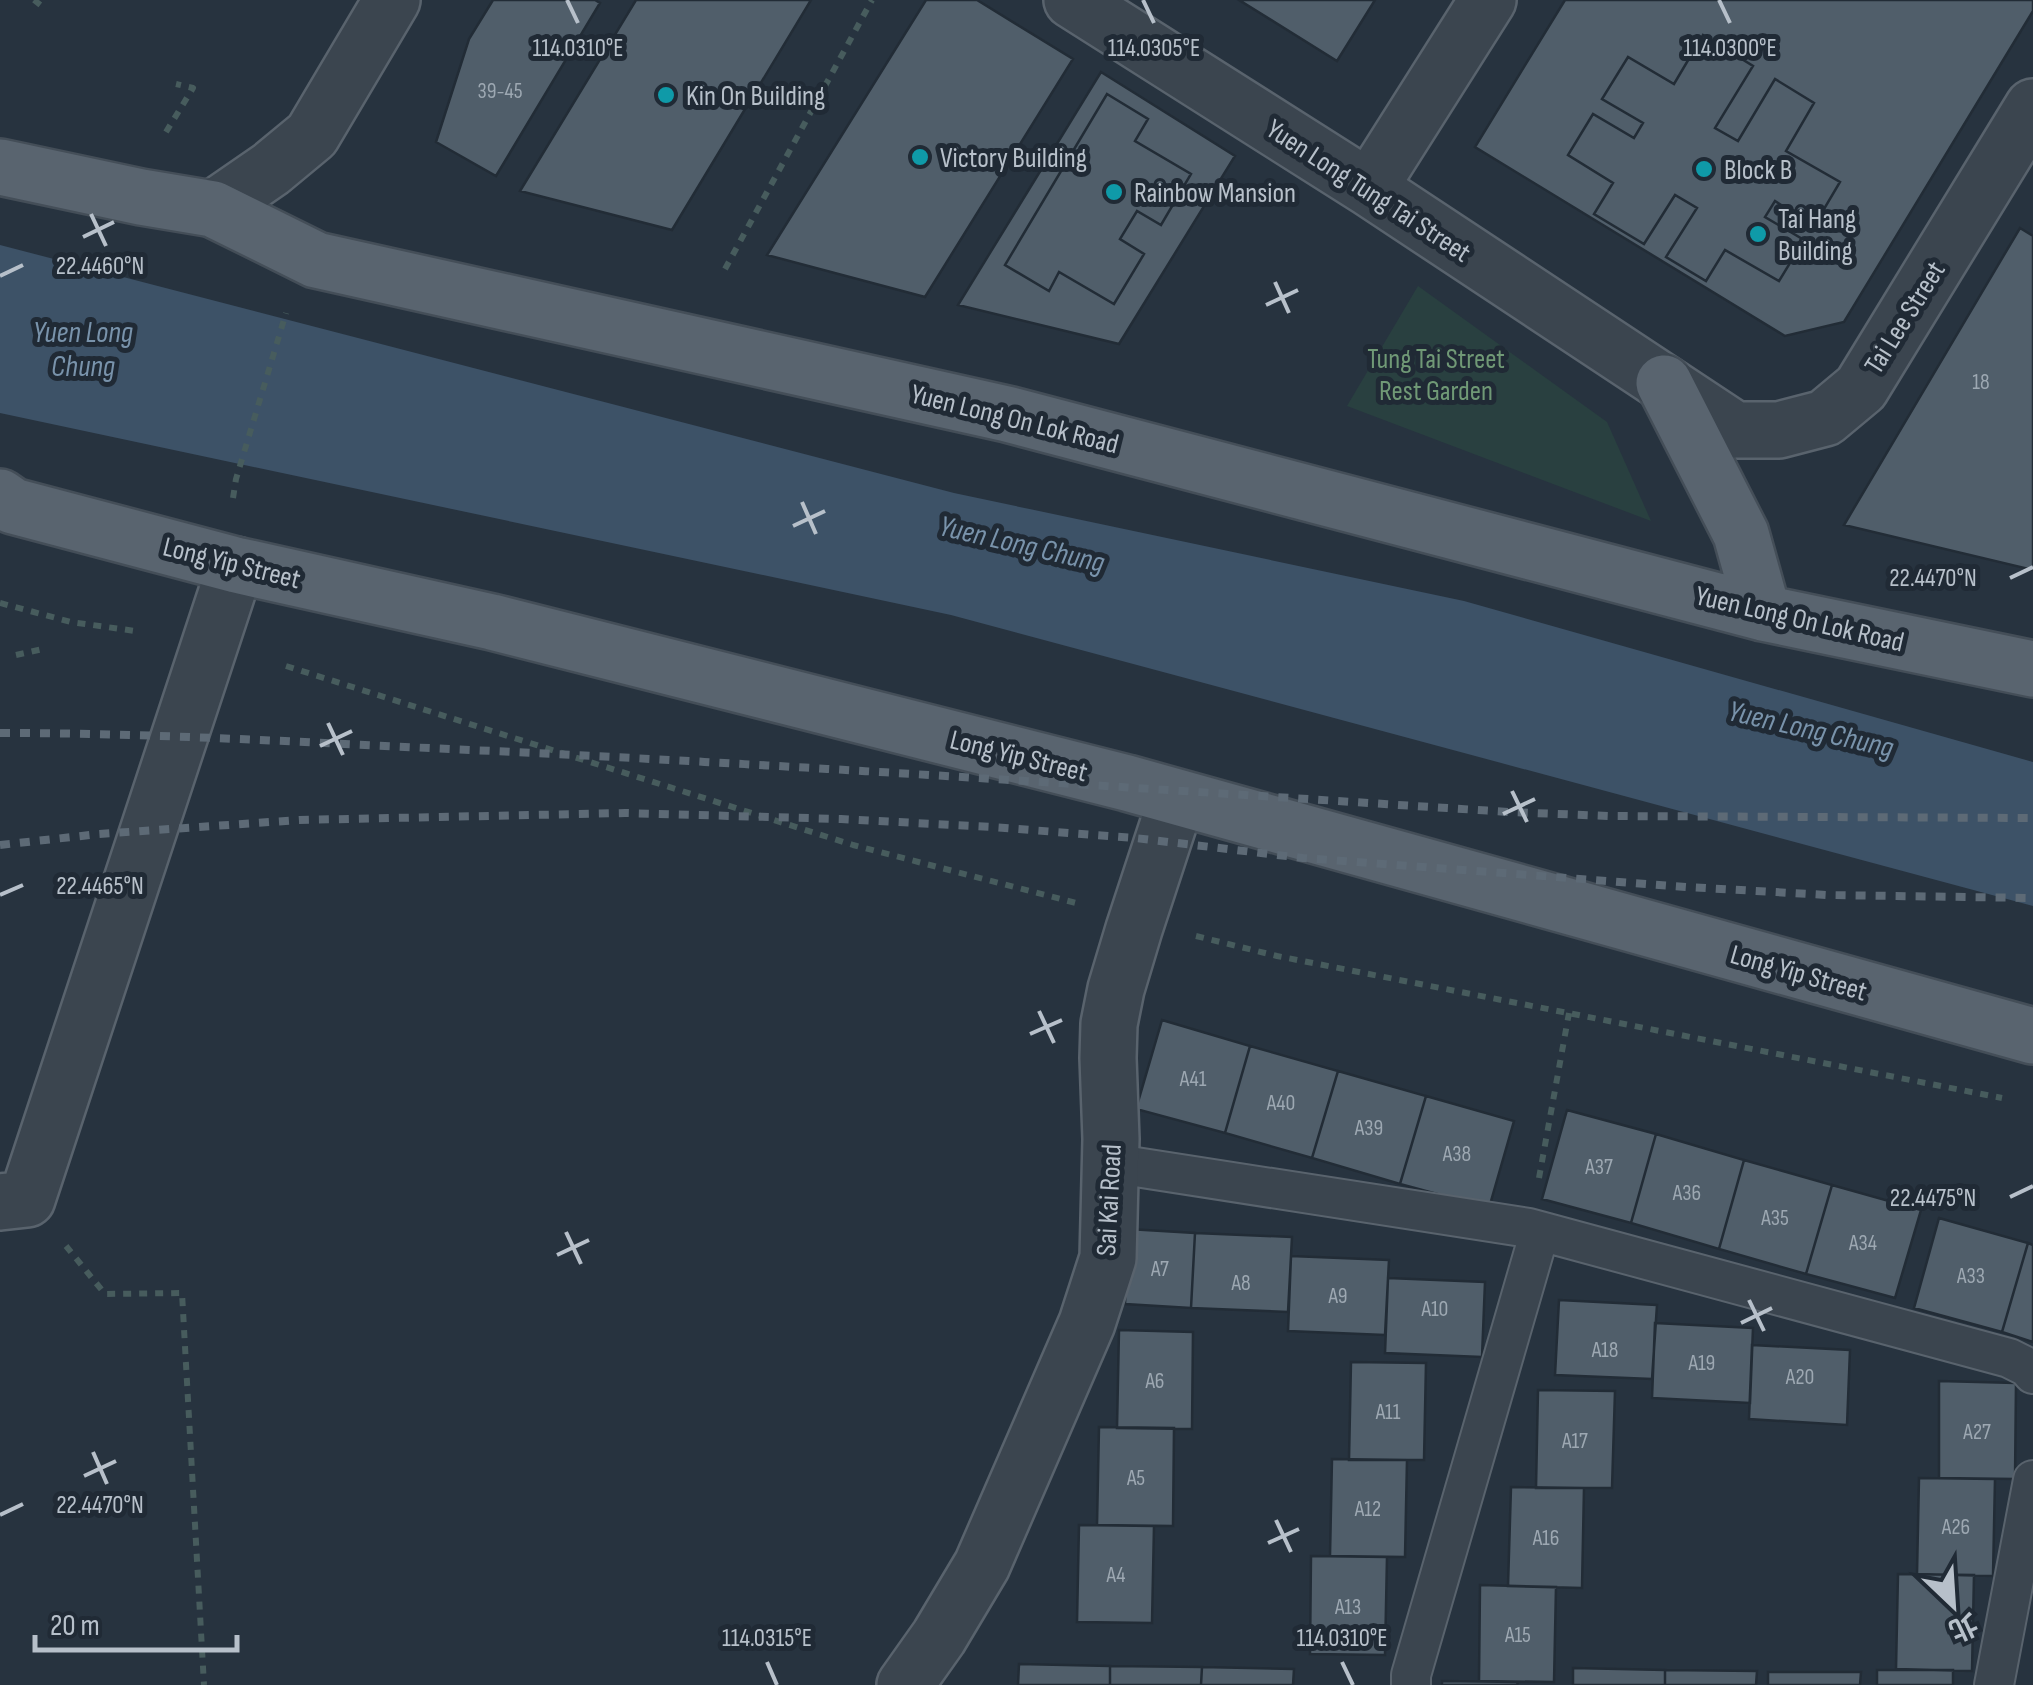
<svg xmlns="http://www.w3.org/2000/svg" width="2033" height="1685" font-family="'Sofia Sans Condensed','Noto Sans TC',sans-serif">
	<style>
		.green { fill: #294040 }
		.water { fill: #3d5267 }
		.building { fill: #505e6a; stroke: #222c36; stroke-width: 2.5 }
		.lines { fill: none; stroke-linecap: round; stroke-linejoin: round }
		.service-casing { stroke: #59636d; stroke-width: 42 }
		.minor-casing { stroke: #59636d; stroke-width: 60 }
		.primary-casing { stroke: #444e58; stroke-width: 60 }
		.path { stroke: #475c5d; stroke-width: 6; stroke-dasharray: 8 8; stroke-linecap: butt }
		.service { stroke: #3b454f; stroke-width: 38 }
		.minor { stroke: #3b454f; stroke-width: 55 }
		.primary { stroke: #59646f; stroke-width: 55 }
		.rail { stroke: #5d6a76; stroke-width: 8; stroke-dasharray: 10 10; stroke-linecap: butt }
		.ticks { fill: none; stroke: #b7c0ca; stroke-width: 4 }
		.culture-dot { fill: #0f9aa8; stroke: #202a35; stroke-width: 4 }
		.labels { text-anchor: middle; stroke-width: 10; stroke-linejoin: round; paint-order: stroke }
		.number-label { font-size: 22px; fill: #9da8b2 }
		.poi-label { font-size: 28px; fill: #b7c0ca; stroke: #202a35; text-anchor: start }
		.street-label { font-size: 28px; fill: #b7c0ca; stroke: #202a35 }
		.park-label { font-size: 28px; fill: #709976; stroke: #202a35 }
		.water-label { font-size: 30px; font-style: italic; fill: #7993ab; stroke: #202a35 }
		.ticks-label { font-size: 25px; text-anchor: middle; fill: #b7c0ca; stroke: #202a35; stroke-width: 10; stroke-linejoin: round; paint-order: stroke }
	</style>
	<rect width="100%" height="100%" fill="#27333f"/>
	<!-- green -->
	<path class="green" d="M1418 286 1607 422 1651 521 1347 406Z"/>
	<!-- water -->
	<path class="water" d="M0 245 954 493 1464 601 2033 762V906L951 615 0 413Z"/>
	<!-- building -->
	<path class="building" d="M493 0H595L600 3 496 176 436 142 469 39Z
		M636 0H811L672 230 520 191Z
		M926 0H977L1073 59 925 297 767 255Z
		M1239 0H1375L1337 61Z
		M1565 0H2033V11L1844 322 1785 336 1475 147Z
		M1703 35 1753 66 1715 128 1738 141 1775 79 1814 103 1786 151 1840 182 1814 226 1775 201 1765 217 1804 240 1779 281 1725 250 1706 281 1666 257 1697 208 1675 195 1644 244 1594 214 1613 183 1568 155 1593 114 1634 138 1643 123 1602 99 1628 57 1674 84Z
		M1101 72 1235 156 1119 344 958 305Z
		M1107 94 1148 119 1135 141 1191 174 1161 225 1137 211 1120 239 1144 254 1114 304 1059 272 1049 291 1005 265Z
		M2020 228 2033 236V570L1844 525Z
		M1162 1020 1250 1046 1225 1133 1136 1109Z
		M1250 1046 1338 1071 1312 1158 1225 1133Z
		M1338 1071 1426 1096 1400 1184 1312 1158Z
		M1426 1096 1514 1121 1489 1208 1400 1184Z
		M1567 1110 1656 1134 1631 1223 1542 1199Z
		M1656 1134 1744 1160 1719 1249 1631 1223Z
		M1744 1160 1832 1185 1806 1274 1719 1249Z
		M1832 1185 1921 1210 1895 1298 1806 1274Z
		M1939 1218 2028 1243 2002 1332 1914 1308Z
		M1128 1229 1195 1233 1191 1308 1125 1304Z
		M1195 1233 1292 1237 1288 1312 1191 1308Z
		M2028 1243 2033 1245V1342L2002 1332Z
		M1291 1256 1389 1260 1385 1335 1288 1331Z
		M1388 1278 1485 1282 1482 1357 1385 1353Z
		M1559 1300 1657 1305 1652 1379 1555 1375Z
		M1655 1323 1753 1328 1750 1403 1652 1398Z
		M1119 1330 1193 1332 1192 1429 1117 1428Z
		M1752 1345 1850 1350 1847 1425 1749 1419Z
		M1351 1362 1426 1363 1424 1460H1349Z
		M1939 1381 2016 1383 2015 1479 1939 1478Z
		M1538 1390 1615 1391 1612 1488H1536Z
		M1099 1427 1174 1428 1173 1526 1097 1525Z
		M1332 1459 1407 1460 1405 1557 1330 1556Z
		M1919 1478 1995 1479 1993 1576 1917 1574Z
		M1511 1487 1584 1488 1582 1588 1508 1586Z
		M1079 1525 1154 1526 1152 1623 1077 1622Z
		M1311 1556 1387 1557 1385 1655 1310 1654Z
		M1898 1574 1974 1575 1972 1671 1896 1669Z
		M1480 1585 1556 1587 1554 1682 1479 1681Z
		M1019 1664 1110 1666V1685H1018Z
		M1110 1666 1202 1667 1201 1685H1110Z
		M1202 1667 1294 1669 1293 1685H1201Z
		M1573 1668 1665 1670V1685H1573Z
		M1665 1670 1757 1671 1756 1685H1665Z
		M1877 1670H1953V1685H1877Z
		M1768 1672H1861L1860 1685H1768Z
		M1442 1681 1518 1682 1517 1685H1442Z"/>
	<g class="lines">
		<!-- service casing -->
		<g class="service-casing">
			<path id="service" d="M1110 1163 1529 1228 2009 1358 2027 1367 2033 1374
				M1411 1685V1675L1540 1231
				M1994 1685 2033 1480"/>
		</g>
		<!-- minor casing -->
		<g class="minor-casing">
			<path id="minor" d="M1072 0 1369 188 1735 430H1779L1825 418 1861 388 2033 107
				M1369 188 1488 0
				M213 209 271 169 312 135 392 0
				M0 1202 27 1199 236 565
				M905 1685 939 1637 982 1565 1087 1323 1108 1258 1111 1139 1108 1058 1109 1024 1116 989 1134 929 1177 798"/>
		</g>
		<!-- primary casing -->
		<g class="primary-casing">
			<path id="primary" d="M0 167 141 197 213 209 316 260 1007 414 1763 613 2033 669
				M1664 383 1741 534 1763 613
				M0 497 13 506 236 565 492 622 1127 783 2033 1036"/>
		</g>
		<!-- path -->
		<path class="path" d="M34 0 43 7
			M166 132 193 88 176 84
			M725 269 872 0
			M233 498 236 479 286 313
			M0 603 71 622 135 631
			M16 655 47 648
			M286 666 853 845 1076 903
			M1196 936 1277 956 2002 1098
			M1539 1178 1569 1013
			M66 1246 105 1294 182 1293 204 1685"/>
		<!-- service -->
		<use href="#service" class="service"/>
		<!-- minor -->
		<use href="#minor" class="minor"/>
		<!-- primary -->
		<use href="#primary" class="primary"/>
		<!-- rail -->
		<path class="rail" d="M0 733C157 733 314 743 471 750 817 766 1163 790 1509 812L1609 816 2033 818
			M0 845 99 834 299 820 625 813 841 819 991 827 1135 838 1303 858 1687 887 1827 895 2033 898"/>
	</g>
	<!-- ticks -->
	<path class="ticks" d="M567 0 578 23M1143 0 1154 23M1719 0 1730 23M91 214 106 246M83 237 114 222M0 276 23 265M1275 282 1289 313M1266 305 1298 290M802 502 816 534M793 526 825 511M2010 578 2033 567M328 723 343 755M320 746 352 731M1512 791 1527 822M1503 814 1535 799M0 895 23 885M1039 1011 1054 1043M1030 1034 1062 1020M2010 1197 2033 1186M566 1232 581 1264M557 1255 589 1240M1749 1300 1764 1331M1741 1323 1772 1308M93 1452 107 1484M84 1476 116 1461M0 1515 23 1504M1276 1520 1291 1552M1268 1543 1299 1529M767 1662 777 1685M1342 1662 1353 1685"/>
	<!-- markers -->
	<g class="culture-dot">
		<circle cx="666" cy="95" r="10"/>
		<circle cx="920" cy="157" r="10"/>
		<circle cx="1704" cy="169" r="10"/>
		<circle cx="1114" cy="192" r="10"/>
		<circle cx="1758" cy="234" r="10"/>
	</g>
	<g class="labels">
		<!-- number labels -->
		<g class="number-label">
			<text x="500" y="98">39-45</text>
			<text x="1981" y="389">18</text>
			<text x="1193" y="1086">A41</text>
			<text x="1281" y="1110">A40</text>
			<text x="1369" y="1135">A39</text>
			<text x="1457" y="1161">A38</text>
			<text x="1599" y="1174">A37</text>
			<text x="1687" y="1200">A36</text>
			<text x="1775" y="1225">A35</text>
			<text x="1863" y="1250">A34</text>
			<text x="1160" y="1276">A7</text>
			<text x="1971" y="1283">A33</text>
			<text x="1241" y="1290">A8</text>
			<text x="1338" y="1303">A9</text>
			<text x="1435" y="1316">A10</text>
			<text x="1605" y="1357">A18</text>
			<text x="1702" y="1370">A19</text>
			<text x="1800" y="1384">A20</text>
			<text x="1155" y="1388">A6</text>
			<text x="1388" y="1419">A11</text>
			<text x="1977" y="1439">A27</text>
			<text x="1575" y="1448">A17</text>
			<text x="1136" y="1485">A5</text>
			<text x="1368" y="1516">A12</text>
			<text x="1956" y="1534">A26</text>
			<text x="1546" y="1545">A16</text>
			<text x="1116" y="1582">A4</text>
			<text x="1348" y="1614">A13</text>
			<text x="1518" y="1642">A15</text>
		</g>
		<!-- poi labels -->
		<g class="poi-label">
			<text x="686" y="105">Kin On Building</text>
			<text x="940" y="167">Victory Building</text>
			<text x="1724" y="179">Block B</text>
			<text x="1134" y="202">Rainbow Mansion</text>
			<text x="1778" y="228">Tai Hang<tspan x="1778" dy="32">Building</tspan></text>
		</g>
		<!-- street labels -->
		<g class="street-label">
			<text transform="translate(1369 190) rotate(33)" y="10">Yuen Long Tung Tai Street</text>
			<text transform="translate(1904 317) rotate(-58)" y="10">Tai Lee Street</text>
			<text transform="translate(1015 418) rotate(14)" y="10">Yuen Long On Lok Road</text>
			<text transform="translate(232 562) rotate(14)" y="10">Long Yip Street</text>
			<text transform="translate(1800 618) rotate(13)" y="10">Yuen Long On Lok Road</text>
			<text transform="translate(1019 755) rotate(14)" y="10">Long Yip Street</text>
			<text transform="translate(1799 972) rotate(16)" y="10">Long Yip Street</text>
			<text transform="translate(1108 1200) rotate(-87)" y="10">Sai Kai Road</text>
		</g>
		<!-- park labels -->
		<g class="park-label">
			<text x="1436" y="368">Tung Tai Street<tspan x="1436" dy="32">Rest Garden</tspan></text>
		</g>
		<!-- water labels -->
		<g class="water-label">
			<text x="83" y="342">Yuen Long<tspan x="83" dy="34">Chung</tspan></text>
			<text transform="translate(1022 544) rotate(13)" y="10">Yuen Long Chung</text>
			<text transform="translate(1811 729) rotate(13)" y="10">Yuen Long Chung</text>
		</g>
	</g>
	<g class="ticks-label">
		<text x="578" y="56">114.0310°E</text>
		<text x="1154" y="56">114.0305°E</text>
		<text x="1730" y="56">114.0300°E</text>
		<text x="100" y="274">22.4460°N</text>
		<text x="1933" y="586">22.4470°N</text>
		<text x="100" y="894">22.4465°N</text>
		<text x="1933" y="1206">22.4475°N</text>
		<text x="100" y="1513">22.4470°N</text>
		<text x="767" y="1646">114.0315°E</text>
		<text x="1342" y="1646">114.0310°E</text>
	</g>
	<!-- north arrow -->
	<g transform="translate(1953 1605) rotate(155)" stroke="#202a35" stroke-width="8" paint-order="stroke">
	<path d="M0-8L18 38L0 25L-18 38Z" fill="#b7c0ca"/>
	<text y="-15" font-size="28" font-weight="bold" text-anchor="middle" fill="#b7c0ca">北</text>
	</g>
	<!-- scale -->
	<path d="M35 1635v15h202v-15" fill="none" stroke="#b7c0ca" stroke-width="5"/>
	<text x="50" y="1635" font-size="30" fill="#b7c0ca" stroke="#202a35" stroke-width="8" paint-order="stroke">20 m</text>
</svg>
